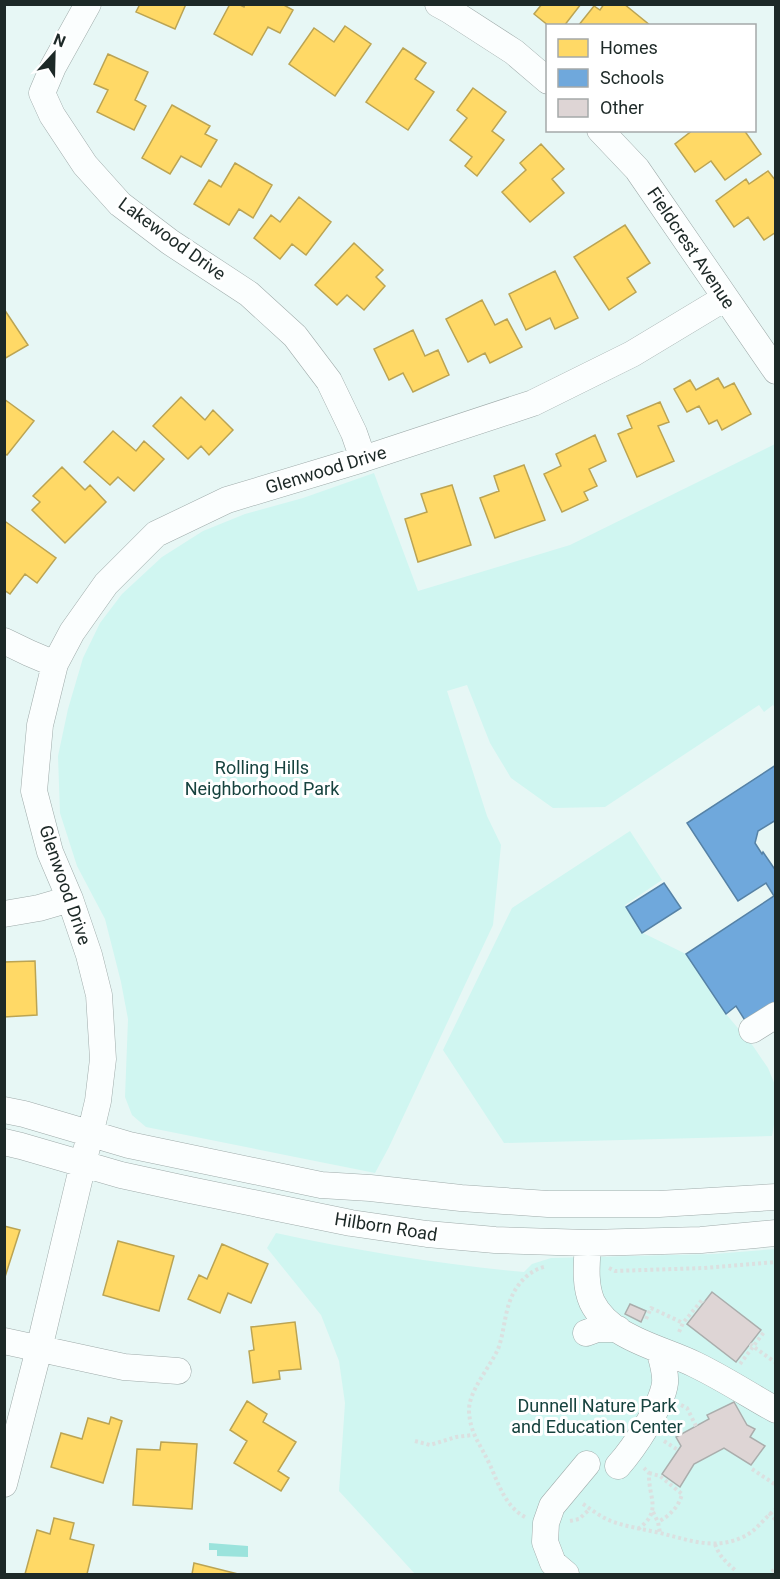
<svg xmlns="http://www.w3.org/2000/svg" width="780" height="1579" font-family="Roboto,sans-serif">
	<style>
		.green { fill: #d0f6f1 }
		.water { fill: #9be3dc }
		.homes { fill: #ffd966; stroke: #bba453; stroke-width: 1.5 }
		.schools { fill: #6fa8dc; stroke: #5682a6; stroke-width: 1.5 }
		.building { fill: #ded5d5; stroke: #aaadac; stroke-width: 1.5 }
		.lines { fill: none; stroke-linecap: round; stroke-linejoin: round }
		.minor-casing { stroke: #9fabaa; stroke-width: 27 }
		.path { stroke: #dbe0e0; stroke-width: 4; stroke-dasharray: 3 3; stroke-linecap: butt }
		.minor { stroke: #fbfefe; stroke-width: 26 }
		.labels { text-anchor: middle; stroke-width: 6; stroke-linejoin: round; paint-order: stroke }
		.street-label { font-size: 18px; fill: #1d2927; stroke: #fff }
		.park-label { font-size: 18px; fill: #17433f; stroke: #fff }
	</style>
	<rect width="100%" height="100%" fill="#e7f7f5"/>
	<!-- green -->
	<path class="green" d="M775 444V708L773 705 764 712 759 705 605 807 553 808 511 778 490 743 467 685 447 691 487 816 501 845 493 925 389 1147 375 1173 146 1127 132 1115 125 1097 128 1019 121 982 105 919 77 866 60 813 58 756 68 709 83 658 100 623 122 594 162 557 203 531 245 514 303 498 374 473 418 591 570 545Z
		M630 831 662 880 625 905 643 933 686 954 726 1014 753 1046 768 1068 775 1085V1119L772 1136 504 1143 443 1050 512 908Z
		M276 1233C359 1251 439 1264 524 1272L532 1264 551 1258 714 1254 775 1249V1574H415L339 1491 345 1403 339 1361 321 1315 267 1248Z"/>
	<!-- water -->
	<path class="water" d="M209 1543 248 1546V1557L217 1556V1550H209Z"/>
	<!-- homes -->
	<path class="homes" d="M140 4H186L175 29 136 12Z
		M230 4H238L244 7 245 4H282L293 10 280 33 268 27 252 55 214 34Z
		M542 4H581L564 26H549L534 14Z
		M604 4H624L651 26H578L594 6 600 10Z
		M345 26 371 44 335 96 289 64 314 28 334 42Z
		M403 48 426 63 415 79 434 92 408 130 366 102Z
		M108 54 148 72 135 100 146 106 134 130 97 112 108 90 94 84Z
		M473 88 506 112 492 131 504 140 477 176 465 166 472 157 450 140 467 118 457 110Z
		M172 105 210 126 205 134 217 140 201 167 181 156 170 174 142 158Z
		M693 130H744L761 154 725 180 711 161 695 172 675 144Z
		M541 144 564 169 552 179 564 193 530 222 502 192 526 170 520 163Z
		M235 163 272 185 253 218 239 209 229 225 194 204 209 180 221 187Z
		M768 171 776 181V232L764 240 748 217 734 227 716 201 746 179 749 184Z
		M299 197 331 222 306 255 292 244 280 259 254 238 271 215 280 222Z
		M625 225 650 263 627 278 636 292 609 310 574 257Z
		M354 243 383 270 376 277 385 286 364 310 347 295 337 305 315 285Z
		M555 271 578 318 555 329 550 318 526 330 509 294Z
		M482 300 495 325 507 319 522 347 490 363 485 353 468 362 446 319Z
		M4 309 28 345 4 359Z
		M413 330 425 356 438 350 449 375 413 392 403 373 389 380 374 349Z
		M718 378 724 388 734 383 751 414 722 430 717 420 709 424 699 406 687 412 674 389 690 380 696 390Z
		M181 397 205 420 213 410 233 430 209 455 201 446 188 459 153 426Z
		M4 399 34 421 7 455 4 453Z
		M660 402 669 422 658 426 674 461 637 477 618 434 632 428 627 416Z
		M113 431 136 451 144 441 164 459 134 491 118 477 110 485 84 462Z
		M595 435 606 461 589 469 597 486 584 492 588 500 562 512 544 474 561 466 556 454Z
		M524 465 545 520 495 538 480 498 499 491 494 476Z
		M62 467 85 490 90 485 106 502 65 543 32 510 40 502 33 496Z
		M452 485 471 545 418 562 405 519 427 512 421 494Z
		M6 522 56 558 37 583 25 574 10 594 4 590V524Z
		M35 961 37 1015 4 1017V962Z
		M4 1226 20 1230 4 1280Z
		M118 1241 174 1256 159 1311 103 1295Z
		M222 1244 268 1264 251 1303 228 1293 220 1313 188 1299 199 1275 207 1279Z
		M295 1322 301 1369 279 1371 280 1379 253 1383 249 1351 254 1350 251 1327Z
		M247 1401 267 1414 263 1422 296 1442 278 1471 289 1478 281 1491 234 1463 247 1441 230 1430Z
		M111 1417 122 1421 103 1483 51 1467 61 1433 82 1439 88 1418 109 1424Z
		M161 1442 197 1444 192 1509 133 1505 137 1449 160 1450Z
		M54 1518 74 1523 70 1539 94 1545 87 1574H25L37 1530 50 1534Z
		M194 1563 238 1574H192Z"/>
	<!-- schools -->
	<path class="schools" d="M776 765V820L758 831 755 843 762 854 763 852 776 871V1003L746 1022 736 1006 726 1014 686 954 774 896 766 883 738 901 687 823Z
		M664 883 681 908 642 933 626 907Z"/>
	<!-- building -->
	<path class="building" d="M712 1292 761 1330 736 1362 687 1324Z
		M630 1304 646 1311 641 1322 625 1314Z
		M734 1402 747 1425 755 1429 750 1437 765 1446 751 1465 724 1448 694 1464 680 1487 662 1474 681 1446 676 1437 709 1419 707 1415Z"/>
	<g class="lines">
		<!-- minor casing -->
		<g class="minor-casing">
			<path id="minor" d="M88 4 53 67 42 93 52 115 85 165 120 204 170 242 249 294 295 336 329 381 354 433 363 459
				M438 4 449 10 514 52 548 81
				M600 130 637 169 776 371
				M4 641 29 653 55 664
				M4 914 39 908 70 899
				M752 1030 776 1015
				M4 1110 24 1114 129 1145 321 1185 370 1188 461 1198 548 1204H659L776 1197
				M4 1142 21 1146 121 1175 190 1190 351 1223 427 1234 495 1240 588 1243 701 1240 776 1233
				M588 1243C587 1261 584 1284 592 1302 610 1339 662 1348 696 1365 723 1378 749 1395 776 1410
				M586 1333 597 1329H618
				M4 1341 124 1367 178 1371
				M618 1466C634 1448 662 1406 665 1383 666 1372 662 1360 659 1350
				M4 1484 39 1349 98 1101 103 1059 99 995 89 955 70 899 50 852 34 791 40 725 55 664 72 632 106 584 156 534 227 500 363 459 533 403 632 354 725 298
				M566 1574 553 1563 545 1542 546 1523 552 1506 587 1464"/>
		</g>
		<!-- path -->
		<path class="path" d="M609 1268 615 1271 704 1268 776 1262
			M646 1319 651 1308 683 1323
			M679 1332 683 1323 702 1300 704 1302
			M750 1344 776 1363
			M740 1364 764 1332
			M681 1405 687 1408 696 1426
			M415 1441 430 1445 456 1437 473 1435
			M664 1441 678 1450
			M752 1469 776 1485
			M649 1473 660 1476 682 1494C679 1507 669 1516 658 1522
			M583 1504C592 1510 601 1517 611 1521 627 1527 643 1529 660 1533 689 1540 716 1551 745 1536 757 1530 765 1517 776 1509
			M653 1512 658 1522 660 1533
			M769 1513 776 1520
			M525 1517C505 1506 499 1485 490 1465 481 1445 470 1434 469 1411 468 1392 490 1367 498 1349 505 1331 504 1310 514 1292 520 1281 531 1270 544 1267
			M570 1521 579 1519 590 1509
			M638 1529C663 1511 648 1498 649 1473L644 1468
			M715 1544C719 1556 726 1562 736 1571
			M772 1572 776 1567"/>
		<!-- minor -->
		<use href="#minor" class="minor"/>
	</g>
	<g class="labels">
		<!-- street labels -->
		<g class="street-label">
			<text transform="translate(172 239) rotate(36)" y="6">Lakewood Drive</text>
			<text transform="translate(691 248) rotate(56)" y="6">Fieldcrest Avenue</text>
			<text transform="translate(326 470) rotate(-17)" y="6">Glenwood Drive</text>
			<text transform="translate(65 885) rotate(71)" y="6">Glenwood Drive</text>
			<text transform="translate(386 1227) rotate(9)" y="6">Hilborn Road</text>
		</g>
		<!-- park labels -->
		<g class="park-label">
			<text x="262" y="774">Rolling Hills<tspan x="262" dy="21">Neighborhood Park</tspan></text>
			<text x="597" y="1412">Dunnell Nature Park<tspan x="597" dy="21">and Education Center</tspan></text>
		</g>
	</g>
	<!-- border -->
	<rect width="780" height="1579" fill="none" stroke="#1d2927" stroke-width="12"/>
	<!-- legend -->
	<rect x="546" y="24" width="210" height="108" fill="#ffffff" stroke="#a5a9a9" stroke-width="1.5"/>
	<rect x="558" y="39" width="30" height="18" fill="#ffd966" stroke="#a5a9a9" stroke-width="1.5"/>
	<text x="600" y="54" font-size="18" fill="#1d2927">Homes</text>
	<rect x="558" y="69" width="30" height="18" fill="#6fa8dc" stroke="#a5a9a9" stroke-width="1.5"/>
	<text x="600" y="84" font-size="18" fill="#1d2927">Schools</text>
	<rect x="558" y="99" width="30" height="18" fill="#ded5d5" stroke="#a5a9a9" stroke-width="1.5"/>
	<text x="600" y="114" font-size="18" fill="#1d2927">Other</text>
	<!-- north arrow -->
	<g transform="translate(54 54) rotate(22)" stroke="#ffffff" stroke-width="4.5" paint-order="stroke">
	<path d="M0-4.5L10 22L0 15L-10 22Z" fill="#1d2927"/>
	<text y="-9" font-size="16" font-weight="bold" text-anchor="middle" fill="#1d2927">N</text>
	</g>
</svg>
